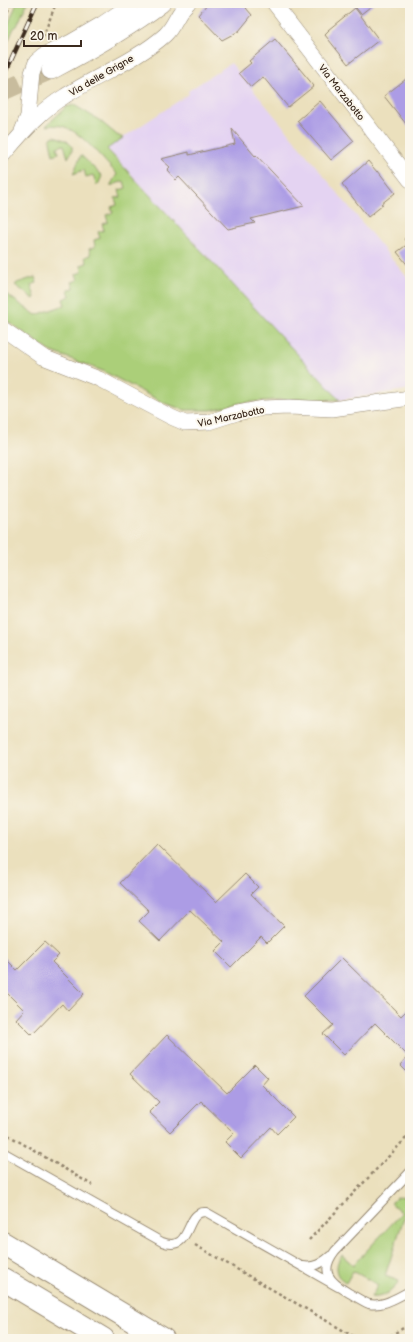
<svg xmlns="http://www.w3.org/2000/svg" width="413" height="1342" font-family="'Balsamiq Sans',sans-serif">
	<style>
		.built { fill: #e4d3f2 }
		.green { fill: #abcf79; stroke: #737c4c }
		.building { fill: #ac9ce5 }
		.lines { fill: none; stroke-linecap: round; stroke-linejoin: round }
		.tertiary-tunnel { stroke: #c8bc9d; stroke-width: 19; stroke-dasharray: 19 10; stroke-linecap: butt }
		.service-casing { stroke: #93856e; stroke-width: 10 }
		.minor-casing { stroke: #93856e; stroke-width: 16 }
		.tertiary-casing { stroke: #93856e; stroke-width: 20 }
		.trunk-casing { stroke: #93856e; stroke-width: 24 }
		.path { stroke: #93856e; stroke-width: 2.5; stroke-dasharray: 3 3; stroke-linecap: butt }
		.service { stroke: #fff; stroke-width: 8 }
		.minor { stroke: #fff; stroke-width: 15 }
		.tertiary { stroke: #fff; stroke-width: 19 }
		.trunk { stroke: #fff; stroke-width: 22 }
		.rail-casing { stroke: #3b2a1e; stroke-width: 4.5 }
		.rail { stroke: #fbf7ec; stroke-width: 3; stroke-dasharray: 9; stroke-linecap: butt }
		.labels { text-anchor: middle; stroke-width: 4; stroke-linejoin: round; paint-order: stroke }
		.street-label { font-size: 10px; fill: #3b2a1e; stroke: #fbf7ec }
	</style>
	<rect width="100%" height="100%" fill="#fbf7ec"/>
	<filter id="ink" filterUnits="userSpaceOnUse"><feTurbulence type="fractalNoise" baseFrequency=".025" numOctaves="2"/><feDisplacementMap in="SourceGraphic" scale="8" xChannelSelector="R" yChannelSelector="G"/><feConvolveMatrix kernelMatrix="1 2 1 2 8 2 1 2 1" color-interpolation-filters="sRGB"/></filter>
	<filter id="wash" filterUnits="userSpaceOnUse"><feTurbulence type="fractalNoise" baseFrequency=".012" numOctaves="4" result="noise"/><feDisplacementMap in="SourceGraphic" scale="16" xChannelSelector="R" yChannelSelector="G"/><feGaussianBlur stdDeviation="0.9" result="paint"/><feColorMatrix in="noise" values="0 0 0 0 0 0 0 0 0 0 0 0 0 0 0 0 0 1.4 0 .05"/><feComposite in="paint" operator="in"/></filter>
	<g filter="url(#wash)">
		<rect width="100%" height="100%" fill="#ebe0bd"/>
		<!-- built -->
		<path class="built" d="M231 63 410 281V389L340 400 107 148 189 94 188 91Z"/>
		<!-- green -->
		<path class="green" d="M17 3H27L17 26 14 28 3 53V37Z
			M74 105 99 120 117 135 123 138 107 149 340 400 302 399 276 400 240 403 211 410H185L164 403 103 371 63 356 50 351 3 318V292L36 315 65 305 63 299 70 296 68 290 74 288 72 282 78 280 76 274 82 272 81 265 87 263 85 257 91 255 89 249 95 247 94 240 100 238 98 232 104 230 102 224 108 222 106 215 113 213 111 207 117 205 115 198 121 197 119 190 126 188 124 181 110 186 117 174C104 161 84 135 67 128 61 125 53 125 46 126L66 107Z
			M55 136 67 141 72 146V151L68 158 64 145 57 147 59 153 53 155 50 141 52 137Z
			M81 155 102 176 98 185 96 184 93 175 86 177 84 170 73 174Z
			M35 277 37 283 31 285 35 297 34 299 15 285 17 283Z
			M399 1197 406 1198 410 1199 385 1276 399 1281C395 1290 382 1299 371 1297L378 1285 353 1271 346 1283C336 1276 334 1265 342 1255L353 1265 402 1213 391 1203 396 1198Z"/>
		<g id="blocks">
			<!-- building -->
			<path class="building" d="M208 3H249L250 4 246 8 252 15 239 31 222 40 198 15Z
				M352 3H373L374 4 361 14Z
				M355 8 379 40 348 64 325 35 329 31 328 30Z
				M275 39 314 86 288 107 263 77 251 87 239 73 251 63 249 61Z
				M410 76V129L384 96Z
				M320 101 354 141 331 160 297 121Z
				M232 129 255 156 256 155 304 206 251 219 255 223 228 229 179 177 176 180 167 170 170 167 161 159 189 152V155L235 144Z
				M368 161 377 172 378 171 395 193 381 204 383 205 368 217 342 184Z
				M410 234V268L397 252 408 244 404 239Z
				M157 844 216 902 245 874 258 887 251 894 284 926 267 943 261 937 231 967 215 951 224 942 190 910 160 941 139 921 149 911 120 883Z
				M45 942 59 955 52 962 84 994 68 1011 62 1004 32 1035 16 1019 24 1010 3 989V956L17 970Z
				M342 958 401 1016 410 1007V1075L400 1065 408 1056 375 1023 344 1055 323 1034 333 1025 304 996Z
				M167 1035 227 1093 255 1065 268 1078 262 1085 294 1117 277 1134 271 1127 241 1158 225 1142 234 1133 201 1101 170 1132 149 1112 159 1102 130 1074Z"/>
		</g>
	</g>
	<g filter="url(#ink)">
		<use href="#blocks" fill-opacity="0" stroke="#93856e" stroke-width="1"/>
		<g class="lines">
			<!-- tertiary-tunnel -->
			<path class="tertiary-tunnel" d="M3 91 51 70"/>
			<!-- service casing -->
			<g class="service-casing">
				<path id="service" d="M3 1152 162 1242C193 1254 184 1210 206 1212L338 1287
					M410 1172 335 1251C319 1272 330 1282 349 1293 356 1297 362 1301 369 1304 384 1307 397 1297 410 1291
					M303 1266C314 1268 322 1263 330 1256"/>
			</g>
			<!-- minor casing -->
			<g class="minor-casing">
				<path id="minor" d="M274 3 410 180
					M22 131 28 116 32 73 36 62 44 55 71 42 102 24 133 3
					M3 155C22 133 40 111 65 96 96 76 137 60 165 35 175 26 177 12 188 3
					M3 329 43 357 99 379 171 417 185 423 209 422 237 413 263 408 289 407 332 409 410 398"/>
			</g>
			<!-- tertiary casing -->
			<g class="tertiary-casing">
				<path id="tertiary" d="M51 70C89 50 127 29 161 3"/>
			</g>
			<!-- trunk casing -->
			<g class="trunk-casing">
				<path id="trunk" d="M3 1243 163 1339
					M3 1279 103 1339"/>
			</g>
			<!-- path -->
			<path class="path" d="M3 23 11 3
				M43 37 56 3
				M3 1132 92 1185
				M309 1240 410 1134
				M195 1245 358 1339
				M385 1339 410 1324"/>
			<!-- service -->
			<use href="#service" class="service"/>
			<!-- minor -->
			<use href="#minor" class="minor"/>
			<!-- tertiary -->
			<use href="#tertiary" class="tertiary"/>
			<!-- trunk -->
			<use href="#trunk" class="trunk"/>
			<!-- rail casing -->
			<g class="rail-casing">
				<path id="rail" d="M3 78 37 3"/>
			</g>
			<!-- rail -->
			<use href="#rail" class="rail"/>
		</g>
	</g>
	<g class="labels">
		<!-- street labels -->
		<g class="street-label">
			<text transform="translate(101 75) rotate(-30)" y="4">Via delle Grigne</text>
			<text transform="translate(342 92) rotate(52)" y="4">Via Marzabotto</text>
			<text transform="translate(231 416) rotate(-12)" y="4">Via Marzabotto</text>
		</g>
	</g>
	<!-- margin -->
	<rect width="413" height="1342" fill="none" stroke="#fbf7ec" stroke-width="16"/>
	<!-- scale -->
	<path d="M24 40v6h57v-6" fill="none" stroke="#3b2a1e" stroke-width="2"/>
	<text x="30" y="40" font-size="12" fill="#3b2a1e" stroke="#fbf7ec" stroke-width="3" paint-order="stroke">20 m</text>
</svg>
